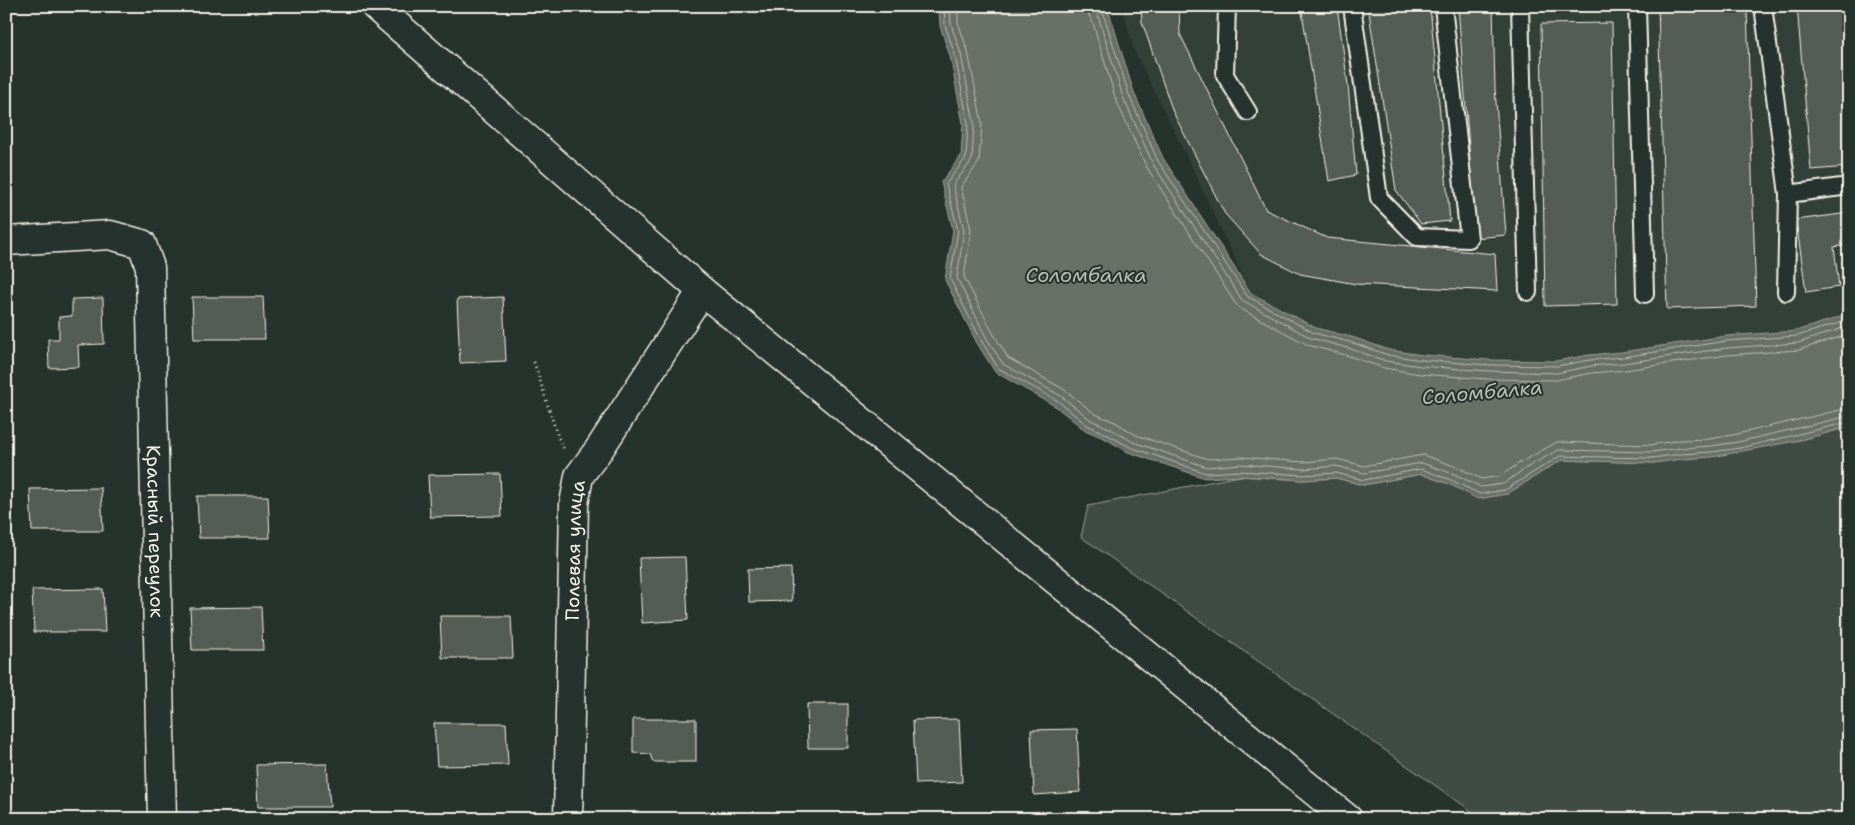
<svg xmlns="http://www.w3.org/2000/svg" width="1855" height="825" font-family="'Shantell Sans',sans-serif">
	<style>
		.built { fill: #333f39 }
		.green { fill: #414b45; stroke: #9a9e96 }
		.water { fill: #676f68; stroke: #9fa39b }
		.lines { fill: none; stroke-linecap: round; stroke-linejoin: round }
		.shore { stroke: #bcbdb5; stroke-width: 1 }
		.building { fill: #525c55; stroke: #f4f1e8 }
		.lane-casing { stroke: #f4f1e8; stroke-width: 20 }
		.street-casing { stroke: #f4f1e8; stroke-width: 31 }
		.path { stroke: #f4f1e8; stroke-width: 3; stroke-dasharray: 1 4; stroke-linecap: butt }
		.lane { stroke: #26332d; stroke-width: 16 }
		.street { stroke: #26332d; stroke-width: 28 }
		.labels { text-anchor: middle; stroke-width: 4; stroke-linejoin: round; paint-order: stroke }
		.street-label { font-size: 19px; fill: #f4f1e8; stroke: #26332d }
		.water-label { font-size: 20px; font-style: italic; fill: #bcbdb5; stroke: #26332d }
	</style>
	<rect width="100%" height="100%" fill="#26332d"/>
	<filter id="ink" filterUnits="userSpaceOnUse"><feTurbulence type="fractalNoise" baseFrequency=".02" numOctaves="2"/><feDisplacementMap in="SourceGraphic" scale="10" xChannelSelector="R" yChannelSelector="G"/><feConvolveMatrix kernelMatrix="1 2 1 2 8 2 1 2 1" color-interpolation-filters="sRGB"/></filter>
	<g filter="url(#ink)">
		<!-- built -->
		<path class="built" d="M1122 6H1849V314L1796 331 1726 336 1622 352 1589 355 1556 361 1489 360 1423 355 1389 350 1355 338 1316 328 1251 293 1186 155 1134 50Z"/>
		<!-- green -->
		<path class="green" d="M1849 427V819H1483L1081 537 1088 506 1240 476 1303 480 1336 478 1363 485 1421 474 1449 484 1507 494 1561 460 1653 463 1800 440Z"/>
		<!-- water -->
		<path class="water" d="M939 6H1105L1110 15 1134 93 1163 158 1251 293 1316 328 1355 338 1389 350 1423 355 1489 360 1556 361 1589 355 1622 352 1726 336 1796 331 1849 314V427L1800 440 1712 457 1682 459 1653 463 1561 460 1507 494 1478 499 1449 484 1421 474 1363 485 1336 478 1303 480 1240 476 1205 478 1128 452 1106 439 1085 430 1055 406 995 372 977 343 945 280 953 230 941 182 961 156 963 123 950 56 940 26Z"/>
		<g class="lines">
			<!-- shore -->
			<path class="shore" d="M944 6 945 25 955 55 968 123 966 158 946 184 958 230 950 279 981 340 998 368 1058 401 1087 425 1108 435 1130 447 1206 473 1241 471 1303 475 1336 473 1364 480 1421 469 1451 480 1480 494 1505 490 1560 456 1652 458 1681 454 1711 452 1740 448 1849 422
				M950 6 951 24 961 54 974 123 972 160 953 185 964 230 957 278 986 337 1003 364 1061 396 1091 420 1111 429 1133 442 1207 467 1241 464 1303 469 1336 466 1364 473 1422 463 1454 474 1481 487 1503 484 1526 468 1558 450 1652 452 1681 448 1711 446 1738 442 1849 416
				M958 6V22L968 52 982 123 979 162 961 187 971 230 964 277 993 333 1008 358 1065 390 1095 414 1115 422 1136 435 1208 459 1241 457 1303 462 1337 459 1364 466 1423 455 1457 467 1482 479 1500 476 1523 461 1557 442 1651 445 1680 440 1710 439 1737 434 1849 408
				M1088 6V13L1093 23 1116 100 1146 166 1235 303 1241 309 1308 345 1349 356 1384 368 1420 374 1488 379 1556 380 1592 373 1625 370 1727 355 1799 350 1849 334
				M1095 6 1123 97 1153 164 1242 300 1311 338 1351 349 1386 361 1421 366 1489 371 1557 373 1591 366 1624 363 1727 348 1798 343 1849 326
				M1101 6 1129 95 1158 161 1247 296 1314 333 1353 343 1388 355 1422 360 1489 365 1557 366 1590 360 1623 357 1726 341 1797 336 1849 320"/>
		</g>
		<!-- building -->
		<path class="building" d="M1141 6H1179L1180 34 1266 210 1327 238 1495 254 1497 291 1356 284 1300 274 1261 254 1225 214 1173 112 1142 22Z
			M1301 6H1337L1348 85 1356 175 1329 181Z
			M1368 6H1430L1450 221 1421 224 1396 190Z
			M1458 6H1493L1495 89 1506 235 1476 238Z
			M1658 6H1747L1756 306 1667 309Z
			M1797 6H1849V167L1811 170Z
			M1612 23 1617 304 1545 306 1541 24Z
			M1849 213V245L1834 247 1839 287 1806 292 1796 220Z
			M192 297H263L265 339H194Z
			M503 297 506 361 460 363 457 299Z
			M103 298 104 344 78 345 79 367 49 368 48 339H59V317L72 316V299Z
			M500 474 502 516 430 517 428 475Z
			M101 488 103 531H32L30 489Z
			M197 496H268L270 538H199Z
			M685 557 688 620 642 623 639 558Z
			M791 568 792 601 749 602 748 569Z
			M103 589 105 632H34L32 590Z
			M261 607 263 650H192L190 608Z
			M440 616H511L513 658H442Z
			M807 704H848V748H808Z
			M633 719H696V762H653L650 754 633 753Z
			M959 719 962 782 916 784 913 720Z
			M434 723H506L508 765 437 766Z
			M1077 729 1080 792 1034 795 1031 730Z
			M327 764 330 807H258L256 765Z"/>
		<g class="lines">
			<!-- lane casing -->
			<g class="lane-casing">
				<path id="lane" d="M1227 6 1225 75 1248 112
					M1352 6 1379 198 1417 237 1469 239 1443 6
					M1520 6 1528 292
					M1637 6 1645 294
					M1763 6 1788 194 1849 186
					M1786 292 1788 194"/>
			</g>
			<!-- street casing -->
			<g class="street-casing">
				<g id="street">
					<path d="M375 6 702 291 1348 819"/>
					<path id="s1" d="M6 241 110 235 142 244 150 267 162 819"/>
					<path id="s2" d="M568 819 574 504 579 476 600 448 702 291"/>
				</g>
			</g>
			<!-- path -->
			<path class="path" d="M534 362 558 437 564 449"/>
			<!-- lane -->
			<use href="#lane" class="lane"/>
			<!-- street -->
			<use href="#street" class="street"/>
		</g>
	</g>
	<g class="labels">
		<!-- street labels -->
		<g class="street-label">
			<text dy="7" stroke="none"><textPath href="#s1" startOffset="426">Красный переулок</textPath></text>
			<text dy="7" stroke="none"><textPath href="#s2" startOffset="269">Полевая улица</textPath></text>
		</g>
		<!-- water labels -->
		<g class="water-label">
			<text x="1086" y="282">Соломбалка</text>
			<text transform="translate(1482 392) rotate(-5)" y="7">Соломбалка</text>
		</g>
	</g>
	<!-- margin -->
	<rect width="1855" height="825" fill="none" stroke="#26332d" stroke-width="25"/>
	<rect x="12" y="12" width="1830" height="800" fill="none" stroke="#f4f1e8" stroke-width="2" filter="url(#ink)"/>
</svg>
